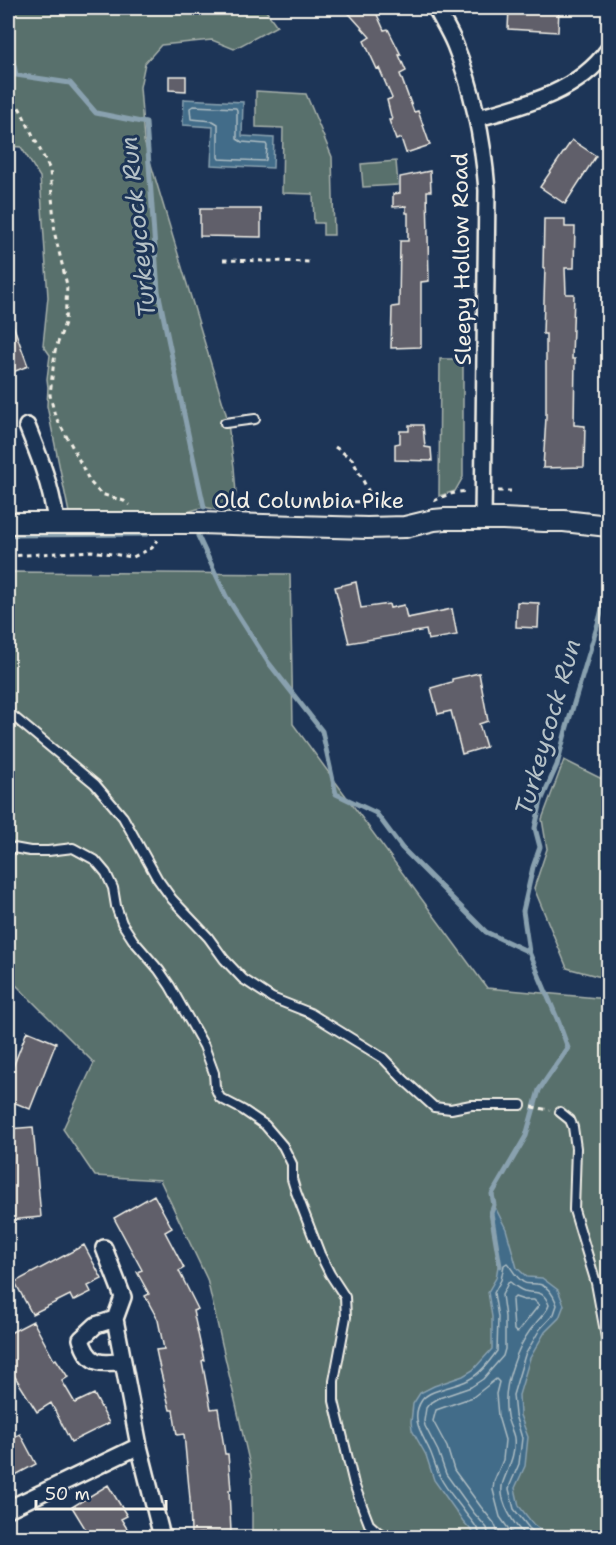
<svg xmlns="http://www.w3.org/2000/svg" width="616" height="1545" font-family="'Shantell Sans',sans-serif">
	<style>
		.green { fill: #59706c; stroke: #a6b0aa; stroke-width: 1.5 }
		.water { fill: #426c89; stroke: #89a1af; stroke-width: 1.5 }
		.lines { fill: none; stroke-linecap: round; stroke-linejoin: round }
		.shore { stroke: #adbcc2; stroke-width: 1.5 }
		.stream { stroke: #89a1af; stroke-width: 5 }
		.building { fill: #605f6a; stroke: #f4f1e8; stroke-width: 1.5 }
		.service-casing { stroke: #f4f1e8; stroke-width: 12 }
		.minor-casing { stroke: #f4f1e8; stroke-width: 20 }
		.tertiary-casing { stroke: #f4f1e8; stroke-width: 24 }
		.path { stroke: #f4f1e8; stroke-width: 3; stroke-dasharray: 4.5 4.5; stroke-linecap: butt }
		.service { stroke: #1d3557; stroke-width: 8 }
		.minor { stroke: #1d3557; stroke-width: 15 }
		.tertiary { stroke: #1d3557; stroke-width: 20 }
		.labels { text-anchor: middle; stroke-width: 6; stroke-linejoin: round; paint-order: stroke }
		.street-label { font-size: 22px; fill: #f4f1e8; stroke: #1d3557 }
		.water-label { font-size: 24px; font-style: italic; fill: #b6c2c7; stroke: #1d3557 }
	</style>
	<rect width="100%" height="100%" fill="#1d3557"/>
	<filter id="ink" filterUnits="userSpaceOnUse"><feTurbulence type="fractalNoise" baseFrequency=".0167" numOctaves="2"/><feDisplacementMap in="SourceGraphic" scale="12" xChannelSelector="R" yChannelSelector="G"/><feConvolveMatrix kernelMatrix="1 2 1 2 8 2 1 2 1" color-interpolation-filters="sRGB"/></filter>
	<g filter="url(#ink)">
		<!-- green -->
		<path class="green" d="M8 8H264L277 26 234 49 212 40 161 45 145 63 140 87 144 141 227 417 234 467 236 493 232 513 204 507 173 516 69 513 47 406 48 387 47 379 50 355 43 345 48 297 40 177 21 147 8 146Z
			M256 91 306 94 332 157 334 235H323V223H314L313 194 282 193 283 128 256 127Z
			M396 161 398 185 363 187 361 164Z
			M440 359H463V477L455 491 439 496Z
			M8 572 290 574 293 724 487 988 608 999V1537H252V1474L207 1279 160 1180 95 1176 63 1129 94 1063 8 977Z
			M564 760 608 782V900L601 977 567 968 534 888 547 849 542 819Z"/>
		<!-- water -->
		<path class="water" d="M184 99 243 102 242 136 274 138 273 168 211 165 213 127 183 125Z
			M494 1205 506 1229 517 1268 527 1277 542 1278 558 1290 564 1305 559 1318 545 1332 530 1358 519 1395 520 1415 528 1437 525 1466 515 1488 519 1506 533 1524 550 1537H477L463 1521 434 1480 426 1455 412 1430 411 1422 413 1404 420 1393 434 1386 463 1376 473 1370 492 1349V1317L488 1292 496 1278 499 1260 491 1213Z"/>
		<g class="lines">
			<!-- shore -->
			<path class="shore" d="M193 106 236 108 237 110V139L242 142 266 144 267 146 266 160 264 161 219 159 218 157V124L213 121 191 119 190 108Z
				M515 1297 524 1300H534L539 1305 517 1333 514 1330 512 1300Z
				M481 1538C480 1528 469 1519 464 1511 456 1500 446 1489 440 1477 436 1469 434 1460 430 1451 423 1435 409 1419 422 1400 430 1389 456 1387 468 1380 480 1374 489 1362 497 1351L498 1317 494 1293 501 1280 504 1265 507 1263C512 1268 515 1277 523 1282 527 1285 532 1283 537 1284 548 1285 554 1296 557 1305L554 1314 540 1329 525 1355 513 1395 515 1415 522 1438 519 1464 510 1485 509 1489 514 1509 529 1528 540 1538
				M489 1538 487 1528 474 1513 446 1474 438 1451 425 1426 424 1421 426 1408 429 1404 439 1398 471 1387 483 1379 503 1356 505 1349V1317L502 1295 508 1283 510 1282C514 1285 518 1289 524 1291 536 1294 543 1289 549 1305 547 1312 541 1316 536 1323 529 1331 521 1344 517 1354 509 1375 503 1394 507 1416 508 1424 513 1431 514 1438 516 1454 508 1468 503 1482 497 1500 515 1527 528 1538
				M498 1538 497 1530 494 1523 481 1507 454 1470 447 1447 433 1421 436 1410 473 1397 496 1379 499 1382 496 1394 498 1416 505 1440 503 1460 494 1481 493 1490 500 1517 515 1538"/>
			<!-- stream -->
			<path class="stream" d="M8 37 16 75 70 83 96 113 146 123 158 291 190 443 204 507
				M8 535 147 534
				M198 536 226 596 268 662 322 731 336 794 376 813 402 848 486 932 529 952
				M500 1266 491 1213 494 1205 492 1194 526 1136 539 1090 568 1048 559 1023 529 952 523 911 533 867 540 847 535 828 541 801 557 765 566 730 600 617 608 582"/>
		</g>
		<!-- building -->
		<path class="building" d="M344 8H374L384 30 388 29 401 55H399L406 71 400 74 414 112 418 111 430 145 406 153 401 138 396 140 389 120H392L387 100 392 98 379 68 377 69 364 41 370 37Z
			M509 8H559L558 32 508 29Z
			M169 76H186V91L169 90Z
			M572 140 596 156 565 204 540 187Z
			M430 171 431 191H427L429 281 421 282V347L391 348 392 307 399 306 400 241H408V213H406V206L393 207V194L400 193V177Z
			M200 209H261V237L200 236Z
			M544 219H565V227H575L574 268H565L566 294H574L572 359H575L574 425 585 426 584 467 543 468 546 417V334H543L545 268H543Z
			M8 314H9L28 366 8 374Z
			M409 425H423L425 447 431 448 432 461 395 460V444L400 443V431H409Z
			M356 582 361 608 389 604 390 608 404 605 407 618 452 609 457 635 428 640 426 630 349 643 335 587Z
			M517 602 539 603 538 628 516 627Z
			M479 673 488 721 479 724 486 747 462 754 451 711 438 714 431 688 452 682V679Z
			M27 1031 56 1043 30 1109 8 1100V1080Z
			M33 1127 41 1217 9 1220 8 1205V1129Z
			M154 1195 172 1228 165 1232 184 1268 179 1271 198 1309 193 1311 204 1360 202 1361 211 1409 218 1408 225 1454H228L231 1490H229L231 1532 191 1534 190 1499 184 1434 177 1435 173 1410H170L160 1369 156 1350 164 1349 158 1320 145 1296 149 1294 137 1272 142 1270 114 1218Z
			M84 1245 102 1279 88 1286 91 1292 73 1301 70 1295 32 1314 15 1282Z
			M33 1321 54 1360 56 1359 68 1377 62 1381 75 1403 94 1394 109 1423 71 1442 51 1403 37 1412 12 1372 8 1374V1334Z
			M20 1434 36 1464 8 1479V1440Z
			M108 1485 127 1516 121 1519 133 1538H91L72 1507Z"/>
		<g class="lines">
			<!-- service casing -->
			<g class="service-casing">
				<path id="service" d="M225 423 255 419
					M8 712 95 784 123 817 157 878 172 899 208 937 224 959 243 979 272 998 310 1013 383 1058 404 1080 434 1107 451 1109 471 1105H521
					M8 847 30 851H48L73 848 95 860 106 873 113 888 116 906 122 923 133 940 159 970 170 986 204 1046 214 1073 215 1087 220 1098 243 1110 265 1125 283 1146 292 1164V1179L296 1192 320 1254 330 1274 345 1297 346 1317 334 1381V1401L354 1484 364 1511 369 1524 378 1532 389 1538
					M560 1112 570 1120 573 1127 576 1148 574 1210 596 1283 608 1348"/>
			</g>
			<!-- minor casing -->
			<g class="minor-casing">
				<path id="minor" d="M436 8C442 20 450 32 455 45 474 92 483 140 487 190L483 519
					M478 118C525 105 578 92 608 50
					M27 426C40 458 52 488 56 523
					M104 1248 123 1297 115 1319 139 1446 161 1533 164 1538
					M115 1319 96 1325 81 1339C88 1364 100 1365 123 1361
					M8 1509 139 1446"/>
			</g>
			<!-- tertiary casing -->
			<g class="tertiary-casing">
				<path id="tertiary" d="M8 523H200L367 528 405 527 434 520 445 519H503L544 521H564L608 526"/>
			</g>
			<!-- path -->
			<path class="path" d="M8 93 20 109 50 170 55 235 67 285 65 323 55 351 50 395 55 416 73 448 90 482 101 494 124 501 129 505
				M223 260 313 262
				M335 447 352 459 375 504 376 508
				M498 491H511
				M282 500 369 502 377 509
				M434 501C445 495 455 492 468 491
				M8 556 91 551 133 557 152 548 157 540
				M532 1107 550 1110"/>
			<!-- service -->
			<use href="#service" class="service"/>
			<!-- minor -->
			<use href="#minor" class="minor"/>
			<!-- tertiary -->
			<use href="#tertiary" class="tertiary"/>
		</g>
	</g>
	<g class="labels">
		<!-- street labels -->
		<g class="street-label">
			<text transform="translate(461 259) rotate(-91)" y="8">Sleepy Hollow Road</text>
			<text x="309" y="508">Old Columbia Pike</text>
		</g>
		<!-- water labels -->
		<g class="water-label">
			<text transform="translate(138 227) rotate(-96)" y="8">Turkeycock Run</text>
			<text transform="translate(548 727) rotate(-74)" y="8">Turkeycock Run</text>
		</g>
	</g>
	<!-- margin -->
	<rect width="616" height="1545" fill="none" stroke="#1d3557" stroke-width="30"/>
	<rect x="15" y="15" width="586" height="1515" fill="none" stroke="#f4f1e8" stroke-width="2" filter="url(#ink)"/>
	<!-- scale -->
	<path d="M36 1500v9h130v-9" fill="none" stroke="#f4f1e8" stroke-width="3"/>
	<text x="45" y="1500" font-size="18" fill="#f4f1e8" stroke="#1d3557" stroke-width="4.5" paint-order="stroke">50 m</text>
</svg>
